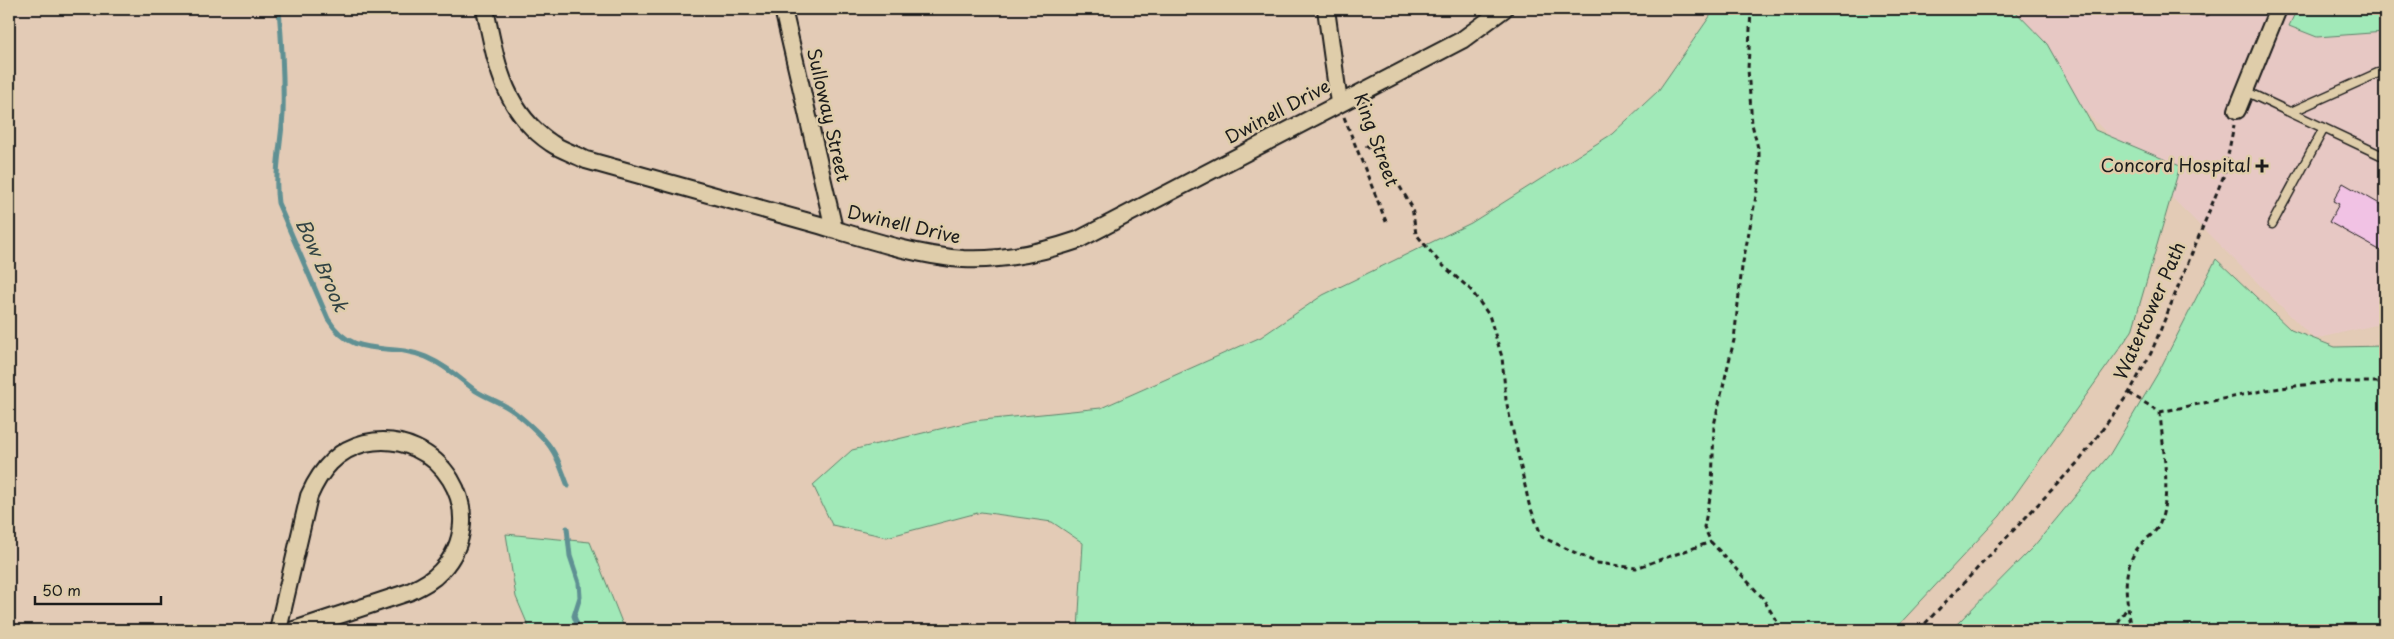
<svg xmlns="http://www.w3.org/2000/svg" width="2394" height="639" font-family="'Playpen Sans',sans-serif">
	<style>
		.built { fill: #e7c8c4 }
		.green { fill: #a1e9b8; stroke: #5e826a }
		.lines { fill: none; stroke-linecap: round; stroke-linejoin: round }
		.stream { stroke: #5f9093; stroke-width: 5 }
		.building { fill: #f1c2e4; stroke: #1c1c1c }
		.lane-casing { stroke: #1c1c1c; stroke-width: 11 }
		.street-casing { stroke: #1c1c1c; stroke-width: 20 }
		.path { stroke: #1c1c1c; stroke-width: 3; stroke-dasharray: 5 4; stroke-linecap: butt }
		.lane { stroke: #dfcdaa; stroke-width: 8 }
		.street { stroke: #dfcdaa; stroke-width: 16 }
		.poi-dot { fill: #1c1c1c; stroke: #dfcdaa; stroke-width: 2 }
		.labels { text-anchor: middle; stroke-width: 5; stroke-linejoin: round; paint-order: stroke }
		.street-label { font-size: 18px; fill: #1c1c1c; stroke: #dfcdaa }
		.poi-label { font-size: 18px; fill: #1c1c1c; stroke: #dfcdaa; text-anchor: end }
		.water-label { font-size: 19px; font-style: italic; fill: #324344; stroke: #dfcdaa }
	</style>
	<rect width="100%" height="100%" fill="#e3cbb6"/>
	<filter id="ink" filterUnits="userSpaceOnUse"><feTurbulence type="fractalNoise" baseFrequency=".02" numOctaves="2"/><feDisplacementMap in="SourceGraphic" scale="10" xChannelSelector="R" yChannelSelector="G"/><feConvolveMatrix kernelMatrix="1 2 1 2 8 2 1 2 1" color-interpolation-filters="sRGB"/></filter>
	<g filter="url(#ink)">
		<!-- built -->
		<path class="built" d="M1982 9H2385V323L2314 339Z"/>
		<!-- green -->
		<path class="green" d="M1715 9H2013L2047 44 2095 130 2180 166 2132 331 2000 516 1894 630H1078L1083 543 1052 522 981 512 887 537 832 525 813 485 852 450 973 421 1101 408 1261 337 1323 295 1471 223 1612 134 1658 91Z
			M2297 9H2385V32L2317 37 2289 26Z
			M2216 259 2291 330 2335 347 2385 346V630H1951L2034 546 2110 454 2158 373Z
			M506 534 590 542 625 630H530L516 597Z"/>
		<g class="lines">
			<!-- stream -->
			<path class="stream" d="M279 9C282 44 284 78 283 114 281 143 274 174 278 203L328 319C354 361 388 341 426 357 445 365 460 379 476 391 487 398 500 402 510 409 521 416 544 437 551 448 559 459 563 474 568 486
				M567 528 570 556 579 583 580 597 574 616 579 630"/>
		</g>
		<!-- building -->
		<path class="building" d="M2343 183 2385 207V253L2329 222 2339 204 2333 201Z"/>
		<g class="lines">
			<!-- lane casing -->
			<g class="lane-casing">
				<path id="lane" d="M2198 9 2206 11
					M2245 91 2385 157
					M2291 112 2378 73H2385
					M2272 224 2324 128"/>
			</g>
			<!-- street casing -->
			<g class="street-casing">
				<path id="street" d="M485 9C496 61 503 111 551 143 561 150 575 154 586 160 663 181 739 203 816 224 864 238 913 255 963 259 1003 261 1040 253 1078 240L1462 40 1504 9
					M783 9 834 229
					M1326 9 1339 103
					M2237 110 2278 9
					M278 630 309 496C320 471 336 450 365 443 439 427 494 514 441 571 432 581 421 586 409 592L294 630"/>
			</g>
			<!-- path -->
			<path class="path" d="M1751 9 1748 69 1752 124 1759 152V181L1742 267 1734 340 1714 425 1712 488 1704 527 1711 542 1762 597 1782 630
				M1344 117 1387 224
				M1366 145 1391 172 1412 207 1416 234 1440 263 1470 289 1489 315 1502 357 1506 400 1529 504 1542 537 1597 563 1636 568 1711 542
				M2129 393 2160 412 2266 390 2326 382H2385
				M1919 630 2080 460 2129 393 2151 353 2224 175 2234 125
				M2113 630 2127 608
				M2132 630C2127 602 2120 574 2137 549 2143 540 2157 533 2160 523 2172 493 2162 444 2160 412
				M2367 630 2385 625"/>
			<!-- lane -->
			<use href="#lane" class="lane"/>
			<!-- street -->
			<use href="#street" class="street"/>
		</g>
	</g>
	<!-- markers -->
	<path class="poi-dot" d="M2259.5 158.5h5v5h5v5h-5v5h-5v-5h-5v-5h5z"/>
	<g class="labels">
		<!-- street labels -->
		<g class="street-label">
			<text transform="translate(1278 112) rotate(-28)" y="6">Dwinell Drive</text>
			<text transform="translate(828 115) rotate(77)" y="6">Sulloway Street</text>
			<text transform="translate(1376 140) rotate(70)" y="6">King Street</text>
			<text transform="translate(904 225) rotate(13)" y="6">Dwinell Drive</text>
			<text transform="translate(2150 311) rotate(-66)" y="6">Watertower Path</text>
		</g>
		<!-- poi labels -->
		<g class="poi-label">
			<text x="2251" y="172">Concord Hospital</text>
		</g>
		<!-- water labels -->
		<g class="water-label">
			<text transform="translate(322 265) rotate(66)" y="7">Bow Brook</text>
		</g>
	</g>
	<!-- margin -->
	<rect width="2394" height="639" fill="none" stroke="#dfcdaa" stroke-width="30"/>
	<rect x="15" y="15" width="2364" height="609" fill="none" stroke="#1c1c1c" stroke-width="2" filter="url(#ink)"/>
	<!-- scale -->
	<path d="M35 596v8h126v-8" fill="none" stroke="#1c1c1c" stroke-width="2.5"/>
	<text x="42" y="596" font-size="15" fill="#1c1c1c" stroke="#dfcdaa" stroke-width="4" paint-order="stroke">50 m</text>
</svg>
